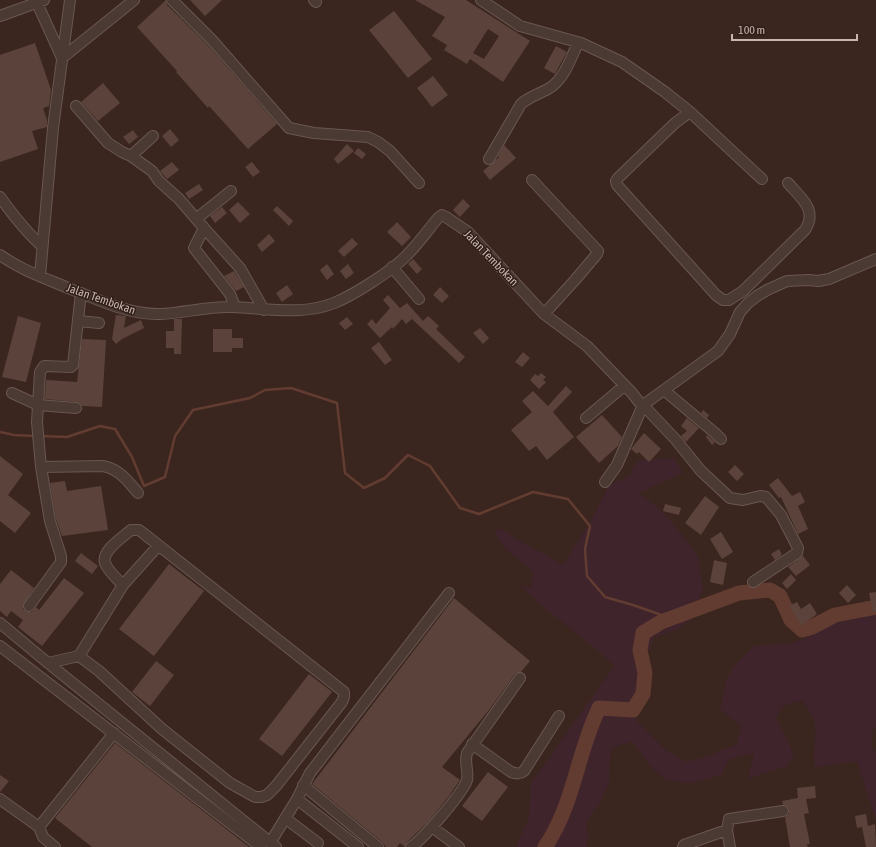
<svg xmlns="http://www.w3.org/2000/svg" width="876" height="847" font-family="'Asap Condensed',sans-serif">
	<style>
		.green { fill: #40242c }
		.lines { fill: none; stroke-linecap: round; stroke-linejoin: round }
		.stream { stroke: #623c30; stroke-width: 2.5 }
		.river { stroke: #623c30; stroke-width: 15 }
		.building { fill: #5b433b; fill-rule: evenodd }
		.minor-casing { stroke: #695751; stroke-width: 12 }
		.minor { stroke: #4b3933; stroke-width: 10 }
		.labels { text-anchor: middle; stroke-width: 3; stroke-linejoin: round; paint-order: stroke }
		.street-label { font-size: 12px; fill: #c8b5ae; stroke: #301e19 }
	</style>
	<rect width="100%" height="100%" fill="#3b261f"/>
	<!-- green -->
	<path class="green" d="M674 458 683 473 638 493 655 505 673 523 698 556 703 587 696 615 677 630 654 637 648 653 651 678 640 697 631 705 638 722 664 749 687 762 711 755 737 744 741 726 720 709 727 678 736 664 754 646 794 643 824 627 876 609V728L873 729 871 745 876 753V820L857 761 815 767C812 751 818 735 814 720 811 713 806 706 803 700L783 706 776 718 787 740 794 755 787 766 747 779 755 752 728 760 721 775 688 784 666 779 652 768 632 741 612 748 609 768V782L598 806 586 822 588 838 586 847H516L529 818 531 783 615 665 540 604 520 585 531 589 534 572 504 547 495 534 498 528 563 565 592 519 610 484 629 477 636 461Z"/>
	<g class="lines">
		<!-- stream -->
		<path class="stream" d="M0 432 14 435 35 436
			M40 436 67 437 100 426 115 429 132 457 144 486 165 477 175 436 193 410 250 398 265 390 291 388 337 403 345 473 364 488 385 478 408 455 430 466 460 508 479 514 533 492 568 499 590 526 585 549 587 576 605 597 633 605 670 618"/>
		<!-- river -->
		<path class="river" d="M545 847C574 805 577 753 599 708L633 710 643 694 645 673 640 650 643 633 661 622 739 593 770 590 780 596 791 620 802 630 812 627 835 615 876 607"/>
	</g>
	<!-- building -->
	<path class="building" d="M166 0 167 5 206 43 277 124 248 149 209 106 208 108 176 72 177 71 137 27Z
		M190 0H222L205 16Z
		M415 0H466L530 41 503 82 470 59 467 64 444 50 447 45 432 36 445 17ZM488 29 499 36 484 59 473 53Z
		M394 11 432 59 408 78 369 30Z
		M35 43 51 90 49 106 43 108 47 120V127L32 131 38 149 0 162V55Z
		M556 46 567 52 555 74 544 68Z
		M433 76 448 95 432 107 417 88Z
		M103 83 120 103 98 121 81 102Z
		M170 129 179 140 171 147 162 136Z
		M133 130 138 137 129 144 123 137Z
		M347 144 354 151 338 164 334 159Z
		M504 145 516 158 490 180 483 171 499 157 498 156Z
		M358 148 366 154 362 159 354 153Z
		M172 162 179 170 167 179 160 171Z
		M252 162 260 172 253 177 245 167Z
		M199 184 203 190 189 199 185 193Z
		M463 199 470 206 460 217 453 210Z
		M238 202 250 214 240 223 229 210Z
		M277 206 293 221 289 226 273 210Z
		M222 207 227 213 215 223 210 216Z
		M397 222 411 237 402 246 387 232Z
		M269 234 275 241 262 252 257 245Z
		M352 238 358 244 344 257 338 251Z
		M413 259 422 269 417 274 408 264Z
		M327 264 334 274 327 280 320 270Z
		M348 264 354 273 346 279 340 271Z
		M234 271 244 287 236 291 224 276Z
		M287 285 293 294 282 302 276 293Z
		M440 287 449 296 442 303 433 295Z
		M388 295 400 308 407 303 423 321 428 316 439 326 436 329 465 357 459 363 412 319 406 324 402 319 393 329 392 327 380 338 367 324 372 319 376 324 390 308 383 300Z
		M116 315 126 316 124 328 141 320 144 328 122 339 116 344 112 339Z
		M18 316 41 323 26 382 2 377Z
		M347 317 353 324 345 330 339 323Z
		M174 319H182L181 354H174V348H166V331H174Z
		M480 328 489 338 483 344 473 333Z
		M213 329H232V338H243V348H232V352H213Z
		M82 339 106 340 102 407 82 406 80 403 77 402 45 399 46 380 77 382Z
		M379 342 392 360 385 365 371 348Z
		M523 352 530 358 522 367 515 362Z
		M541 373 546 377 543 380 546 382 539 389 530 380 535 374 538 376Z
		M566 386 572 392 553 412 574 437 547 460 536 446 529 451 511 430 532 412 522 401 533 391 548 406Z
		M703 410 709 415 707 418 701 413Z
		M602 415 622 437 618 446 599 463 576 437Z
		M687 418 699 428 686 442 681 436 687 431 681 426Z
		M644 433 661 449 649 462 639 452 637 454 631 449Z
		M707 435 715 442 712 445 706 437Z
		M0 456 23 474 8 495 31 513 15 533 0 521Z
		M735 465 744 474 737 481 728 472Z
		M778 478 792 496 800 492 805 502 798 506 808 529 798 534 781 497 779 498 769 485Z
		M65 481 67 491 101 486 108 530 62 536 56 519 50 483Z
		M705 496 719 507 701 535 685 523Z
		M665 504 681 508 679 515 663 511Z
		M721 532 733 552 722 559 710 539Z
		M779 549 782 555 775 560 771 554Z
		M81 553 98 566 92 574 75 561Z
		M803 556 810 565 796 576 788 567Z
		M714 560 727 563 723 585 710 582Z
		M169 564 204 591 154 656 119 629Z
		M11 570 34 588 23 605V609L28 612H32L36 607 39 610 64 578 84 593 42 646 18 627 23 620 11 611 7 617 0 611V584Z
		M791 574 796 580 787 589 782 583Z
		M847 585 856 595 848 603 839 593Z
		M876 592V611L873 612 869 593Z
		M454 598 530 661 521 672H518L515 674 489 710 442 767 460 780 449 796 428 822 407 842 405 847 400 843 397 847H386L382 842 312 784Z
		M797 602 801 609 810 603 817 614 801 626 789 606Z
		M156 661 174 675 150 706 132 692Z
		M309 674 332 692 282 756 259 739Z
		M115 743 221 825 249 847H92L55 818Z
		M488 772 508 787 482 821 462 806Z
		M0 775 9 781 0 792Z
		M815 786 816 798 806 799 809 813 804 814 810 844H807L808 847H790L785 817 789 814V810L788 807 783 805 782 801 798 798 797 788Z
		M866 814 868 826 875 824 876 847H866L862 827 857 828 855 816Z"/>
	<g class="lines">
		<!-- minor casing -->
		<g class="minor-casing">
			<path id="minor" d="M172 0 212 40 289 128 314 133 368 137 378 142 390 151 419 183
				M314 0 316 2
				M481 0 520 26 581 43 622 62 665 92 690 112 762 179
				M37 3 62 58 134 0
				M0 16 44 0
				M76 106 108 143 122 152 131 156 152 171 159 181 179 199 204 228 194 248 230 294 235 307
				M690 112 675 123 618 178 616 181 617 185 716 295 723 300H729L743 291 805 230C818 210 801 198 788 183
				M131 156 153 136
				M489 159 521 104C529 97 539 94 548 89 564 80 571 58 578 43
				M532 180 598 251 597 254 575 280 544 314
				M0 197C13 215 25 231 42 246
				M196 219 231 191
				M204 228 240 268 264 310
				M0 255C21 270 45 278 68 288 97 299 128 315 160 314 185 313 208 306 232 307 267 308 301 316 334 303 354 295 393 270 407 255 418 244 428 230 438 218L442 215 446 217 468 232 544 314 587 346 632 393 639 402 643 405 676 440 701 471 730 498 743 500 760 496 766 497 781 515 798 548 797 553 753 582
				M392 267 419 299
				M40 276 53 128 70 0
				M79 321 99 323
				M665 391 715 433 721 439
				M12 393 38 405 76 408
				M643 405 718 351 730 334 740 312 748 303 757 296 767 290 787 281 809 280 818 281 829 279 876 259
				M586 418 624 386
				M41 467 103 466C119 469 128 481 138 493
				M605 482 617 465 643 405
				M29 606 61 562V556L50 521 41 467 37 422 40 372 44 366 71 367 73 365 81 293
				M0 623 48 663 276 847
				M0 646 261 847
				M79 656 123 585 158 546
				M48 663 79 656 99 671 162 729 230 783 255 797H261L267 795 276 786 342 702 344 697V692L143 533 139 530H131C123 537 101 551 105 563 108 571 117 579 123 585
				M472 744 511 772C517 774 520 774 524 771L559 716
				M303 785 378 847
				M0 799 39 827 43 837 55 847
				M297 799 358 847
				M285 818 318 843
				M39 827 114 733
				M432 827 459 847
				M727 830 730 847
				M270 843 297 799 310 773 449 593
				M411 847C422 840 463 793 467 780 469 772 464 762 467 753L520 678
				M683 847 684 845 727 830 729 819 783 811"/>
		</g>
		<!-- minor -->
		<use href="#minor" class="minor"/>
	</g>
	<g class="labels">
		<!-- street labels -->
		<g class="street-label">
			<text transform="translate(491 258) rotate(46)" y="4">Jalan Tembokan</text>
			<text transform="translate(101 299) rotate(19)" y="4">Jalan Tembokan</text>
		</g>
	</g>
	<!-- scale -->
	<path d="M732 34v6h125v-6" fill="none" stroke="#c8b5ae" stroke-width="2"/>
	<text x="738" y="34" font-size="12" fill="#c8b5ae" stroke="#301e19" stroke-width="3" paint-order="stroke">100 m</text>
</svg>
